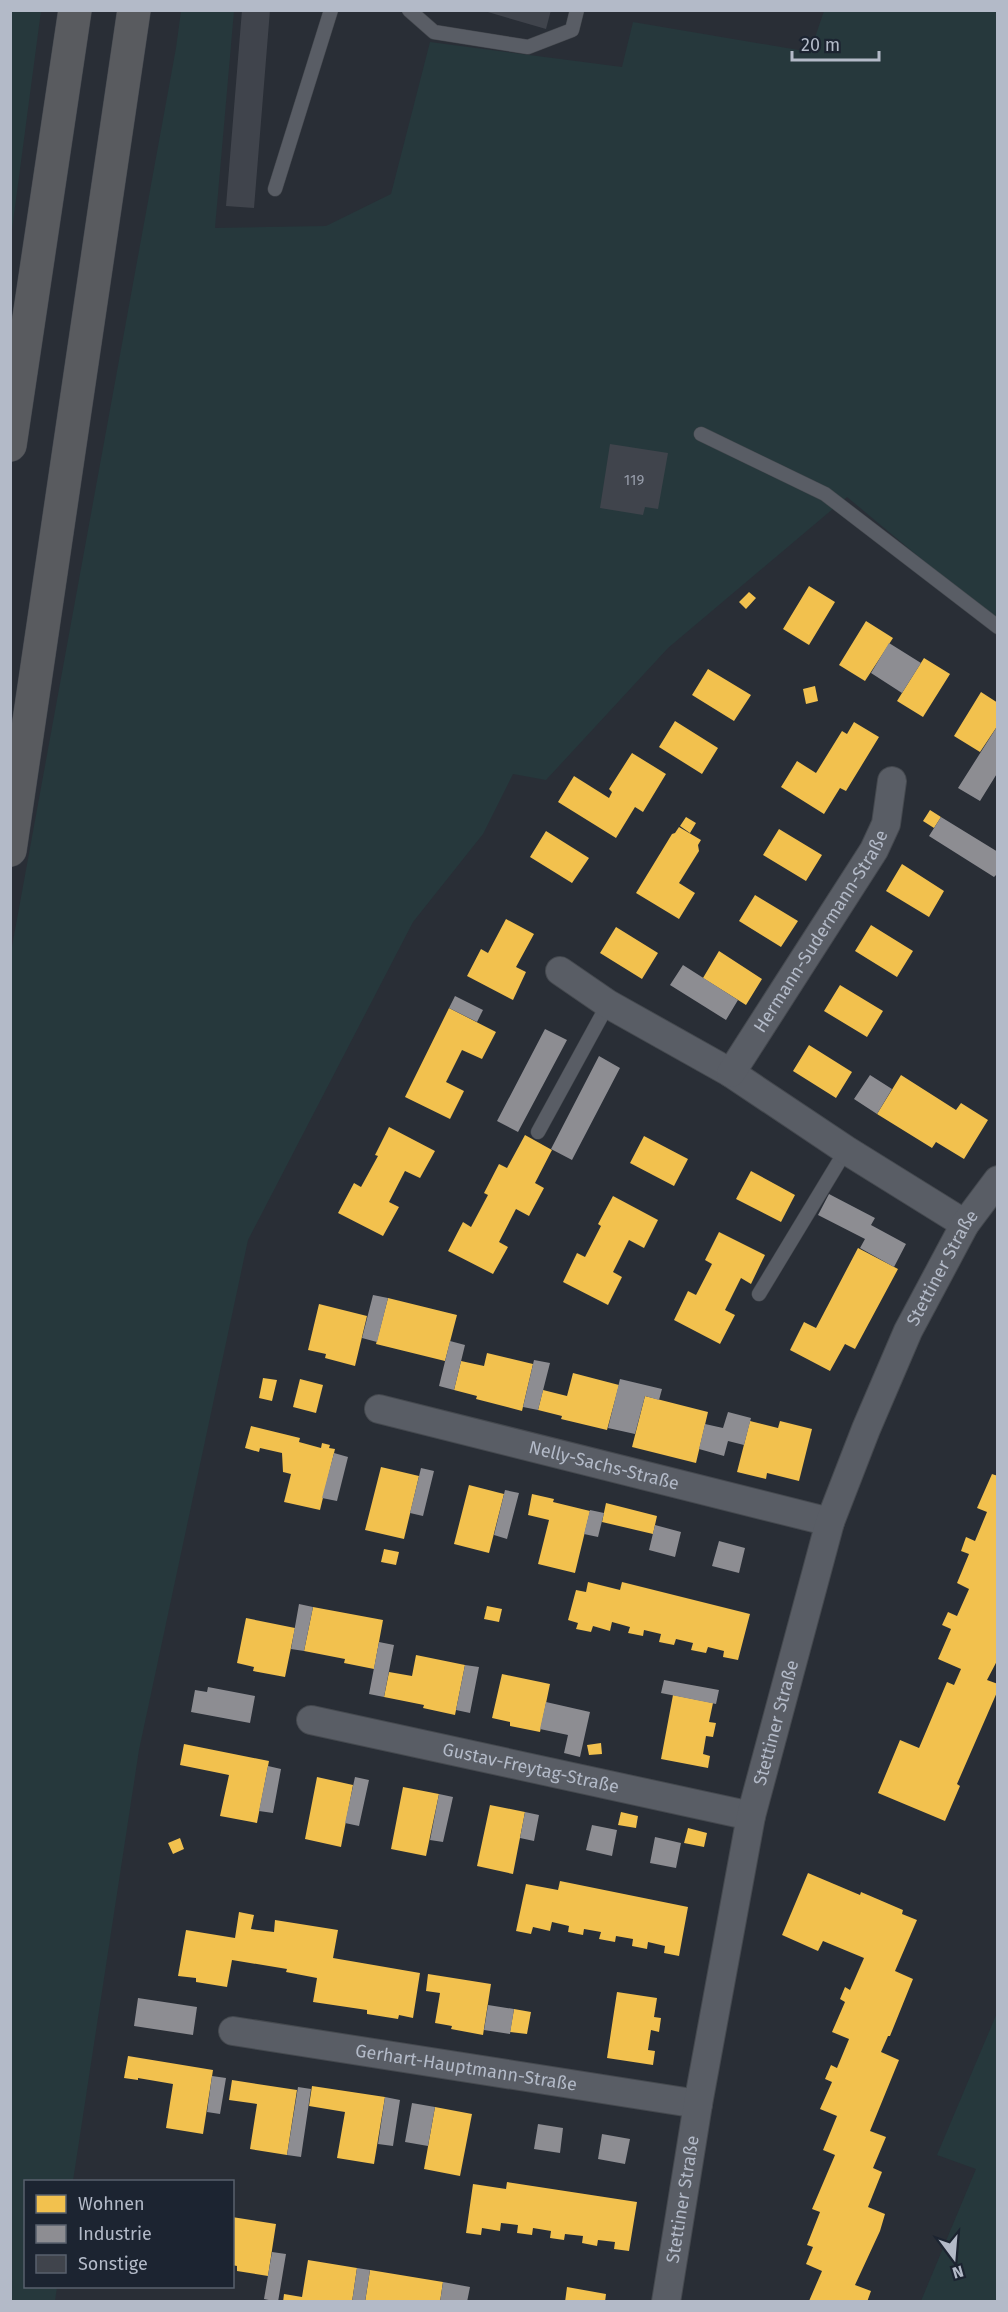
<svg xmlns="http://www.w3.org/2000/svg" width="1008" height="2312" font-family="'Fira Sans',sans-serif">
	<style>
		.green { fill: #26383c }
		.homes { fill: #f2c14e }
		.industry { fill: #8d8d92 }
		.building { fill: #40444c }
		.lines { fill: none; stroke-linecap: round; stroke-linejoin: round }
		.lane-casing { stroke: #45494f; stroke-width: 15 }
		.street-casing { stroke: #45494f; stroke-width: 30 }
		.highway-casing { stroke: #464a51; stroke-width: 34 }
		.lane { stroke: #595d65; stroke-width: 14 }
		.street { stroke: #595d65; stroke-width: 28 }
		.highway { stroke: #595b5f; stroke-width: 33 }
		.labels { text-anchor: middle; stroke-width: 6; stroke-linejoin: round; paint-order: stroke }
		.number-label { font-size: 15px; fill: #969ca9 }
		.street-label { font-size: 18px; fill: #b3bac8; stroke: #1c2431 }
	</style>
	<rect width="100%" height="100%" fill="#292e36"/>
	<!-- green -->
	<path class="green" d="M11 10 41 11 11 237 10 11Z
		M181 11H234L215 228 326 226 391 194 430 42 622 67 633 22 810 52 824 11H997V622L847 497 668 648 546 780 513 774 483 834 413 922 248 1240 139 1750 73 2181 26 2182V2286L57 2287 55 2301 11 2302V952L176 48Z
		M997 2013V2301H921L976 2169 937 2155Z"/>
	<!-- homes -->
	<path class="homes" d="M809 586 835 602 809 645 783 629Z
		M749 592 756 598 746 609 739 602Z
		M866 621 893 638 865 681 839 665Z
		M924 658 950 674 923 717 897 701Z
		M708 669 751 695 734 721 692 695Z
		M815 686 818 701 806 704 803 689Z
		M981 692 998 703V725L980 752 954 736Z
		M675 721 718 748 702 774 659 747Z
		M854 722 879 737 846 791 840 788 824 814 781 787 797 761 816 773 842 731 847 734Z
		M632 753 666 774 643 812 635 807 616 838 558 802 574 776 609 798 612 792 609 789Z
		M930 810 941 817 934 828 923 821Z
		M686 817 696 823 690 833 680 826Z
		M679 827 701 840 698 845 699 851 679 883 695 893 679 919 636 893 672 834 675 833Z
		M779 829 822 855 806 881 763 855Z
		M546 831 589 858 572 883 530 857Z
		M902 864 944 891 929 917 886 891Z
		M755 895 798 921 781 947 739 921Z
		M506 919 534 934 516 967 526 972 513 1000 467 976 481 949 488 953Z
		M871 925 913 951 897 977 855 951Z
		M616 927 658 953 642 979 600 953Z
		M719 951 762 979 746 1005 703 978Z
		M840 985 883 1011 867 1037 824 1011Z
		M449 1008 496 1032 482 1059 462 1050 446 1082 464 1091 450 1119 405 1097Z
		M809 1045 852 1072 836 1098 793 1071Z
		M901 1075 956 1110 961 1103 988 1120 964 1159 936 1142 932 1148 877 1114Z
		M389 1127 435 1151 420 1178 405 1171 389 1202 399 1207 383 1236 338 1213 354 1183 361 1187 378 1156 375 1155Z
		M525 1135 552 1150 535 1183 544 1188 529 1216 516 1209 499 1242 508 1247 493 1274 448 1251 463 1222 471 1227 488 1195 484 1193 499 1164 507 1168Z
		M644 1136 688 1159 674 1186 630 1163Z
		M751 1171 795 1195 781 1222 736 1199Z
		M613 1196 658 1220 644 1248 629 1240 613 1272 622 1277 608 1305 563 1282 577 1253 585 1257 601 1226 598 1224Z
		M719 1232 765 1255 751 1284 741 1278 725 1310 735 1315 720 1344 674 1320 688 1291 696 1295 712 1264 705 1260Z
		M858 1248 898 1269 855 1349 845 1344 830 1371 790 1350 804 1322 816 1328Z
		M388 1298 457 1315 445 1361 376 1344Z
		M319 1304 367 1316 355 1366 325 1358 326 1354 308 1350Z
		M487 1353 533 1364 522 1411 476 1399 477 1396 454 1390 461 1361 484 1366Z
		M573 1373 619 1385 607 1430 561 1419 562 1416 538 1410 543 1390 567 1396Z
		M263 1378 277 1380 272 1401 259 1398Z
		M300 1379 323 1385 316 1413 293 1407Z
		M645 1396 708 1412 696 1463 632 1447Z
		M750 1421 778 1428 780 1421 812 1429 799 1481 767 1473 766 1479 737 1472Z
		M251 1426 300 1438 299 1442 321 1448 322 1443 330 1445 329 1448 335 1449 320 1510 284 1502 291 1474 283 1472 282 1453 260 1448 259 1452 245 1448Z
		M381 1467 419 1476 404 1539 365 1530Z
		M992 1474 998 1476V1659L987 1680 998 1684V1690L957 1784 960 1786 945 1821 878 1793 900 1740 919 1748 947 1682 954 1685 961 1669 938 1659 951 1629 942 1625 948 1612 957 1616 969 1589 957 1583 969 1554 961 1551 966 1537 975 1541 987 1512 977 1508Z
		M469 1485 504 1494 489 1553 454 1544Z
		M532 1494 554 1499 553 1502 590 1511 575 1573 538 1564 549 1520 528 1515Z
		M606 1503 657 1516 653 1534 602 1522Z
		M384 1549 399 1552 396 1565 381 1562Z
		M588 1582 620 1590 622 1582 750 1614 738 1660 723 1657 724 1651 708 1647 706 1653 691 1650 693 1643 676 1639 674 1645 659 1642 661 1634 644 1630 643 1636 628 1633 630 1627 612 1622 610 1631 593 1626 591 1632 576 1629 578 1623 568 1620 576 1590 586 1592Z
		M487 1606 502 1609 499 1622 484 1619Z
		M313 1607 383 1620 374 1669 344 1663 345 1659 304 1651Z
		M246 1618 295 1628 285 1677 253 1671 254 1667 237 1663Z
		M416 1655 465 1665 455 1715 423 1708 424 1705 384 1697 389 1672 412 1676Z
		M502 1674 550 1684 540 1732 510 1726V1722L492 1718Z
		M673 1695 713 1703 709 1722 716 1723 713 1737 706 1736 703 1754 710 1756 708 1768 661 1759Z
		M601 1743 602 1754 589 1755 587 1745Z
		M184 1744 269 1761 257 1823 220 1816 229 1775 180 1765Z
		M317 1777 353 1785 341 1847 305 1839Z
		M403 1787 439 1794 426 1856 391 1849Z
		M490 1805 525 1812 513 1874 477 1866Z
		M621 1812 638 1816 636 1828 618 1825Z
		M688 1828 707 1833 704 1847 684 1843Z
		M180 1838 184 1849 173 1854 168 1843Z
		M808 1873 860 1895 861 1892 903 1910 902 1914 917 1920 895 1971 913 1979 890 2036H888L881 2052 899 2060 870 2131 886 2137 873 2168 882 2172 868 2207 885 2214 880 2231 855 2285 871 2291 867 2302 809 2301 822 2271 806 2264 813 2247 807 2245 820 2212 812 2209 835 2155 823 2150 837 2116 820 2109 832 2082 825 2079 831 2065 837 2068 849 2039 832 2032 845 2002 840 1999 845 1987 850 1990 864 1958 823 1941 818 1951 782 1935Z
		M560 1881 688 1907 679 1956 664 1953 665 1946 648 1942 647 1949 632 1946 633 1939 616 1936 615 1942 599 1939 601 1932 584 1929 583 1935 568 1932 569 1926 552 1922 550 1931 533 1927 531 1934 516 1931 526 1884 558 1890Z
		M239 1912 254 1915 251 1929 274 1932 275 1920 338 1930 333 1958 420 1973 413 2018 399 2015 398 2019 367 2014V2010L313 2002 317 1978 286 1972 287 1969 232 1960 227 1987 196 1982V1978L178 1976 186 1930 235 1938Z
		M428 1974 491 1984 483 2035 451 2029 452 2026 435 2023 440 1993 426 1991Z
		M617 1992 657 1998 654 2017 661 2018 659 2032 651 2030 648 2050 655 2051 653 2065 607 2058Z
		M514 2009 531 2012 527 2034 510 2032Z
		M128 2056 213 2070 203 2134 166 2128 173 2084 138 2078V2080L124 2078Z
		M232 2080 297 2090 287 2155 250 2149 257 2104 229 2100Z
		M312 2086 385 2097 374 2164 337 2158 345 2112 309 2106Z
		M435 2107 472 2114 460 2176 424 2169Z
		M507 2182 637 2202 629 2251 614 2249 615 2242 598 2240 597 2246 582 2243 583 2236 565 2234 564 2240 550 2238 551 2231 533 2228 532 2235 517 2233 518 2225 501 2223 500 2231 482 2228 481 2235 466 2233 473 2184 506 2189Z
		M232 2217 276 2224 268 2276 237 2271V2266L232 2265Z
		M308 2260 357 2268 352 2302H283L284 2294 302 2297Z
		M370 2270 443 2282 440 2302H365Z
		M567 2287 606 2294 605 2302H565Z"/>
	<!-- industry -->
	<path class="industry" d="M889 643 921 663 902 693 871 673Z
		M998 725V772L980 801 958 788Z
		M941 817 998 852V873L994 877 929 836Z
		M683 965 738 1000 726 1020 670 985Z
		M455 996 483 1010 477 1022 449 1008Z
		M545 1029 567 1040 518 1132 497 1121Z
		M599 1056 620 1068 572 1160 551 1149Z
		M870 1075 892 1089 877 1114 854 1099Z
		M829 1194 875 1218 871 1225 906 1244 894 1267 860 1248 865 1239 818 1215Z
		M373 1295 388 1298 377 1342 362 1338Z
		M450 1341 465 1345 454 1390 439 1386Z
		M534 1360 550 1363 538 1410 523 1407Z
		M620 1379 662 1389 659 1400 645 1396 635 1434 608 1428Z
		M728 1412 751 1418 744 1445 728 1441 724 1456 699 1449 705 1424 723 1428Z
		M334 1453 348 1457 337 1501 322 1498Z
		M421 1468 434 1471 423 1516 410 1513Z
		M505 1490 519 1493 507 1539 494 1535Z
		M590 1510 604 1513 598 1537 584 1534Z
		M655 1525 681 1532 675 1557 649 1550Z
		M719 1541 745 1548 739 1573 712 1566Z
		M299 1604 313 1607 304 1651 291 1649Z
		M379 1642 394 1645 384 1697 369 1694Z
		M465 1665 479 1667 470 1713 456 1710Z
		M664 1680 719 1690 716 1704 661 1693Z
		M208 1687 255 1696 250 1723 191 1712 195 1690 207 1692Z
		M546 1702 590 1712 580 1757 564 1753 568 1735 540 1729Z
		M268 1766 281 1769 273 1813 259 1811Z
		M355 1777 369 1780 359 1826 345 1823Z
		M439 1794 453 1797 443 1842 430 1840Z
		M525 1812 539 1815 534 1841 520 1838Z
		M592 1825 617 1830 612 1856 586 1850Z
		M655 1837 681 1843 676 1868 650 1863Z
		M138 1998 197 2007 193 2035 134 2026Z
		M488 2005 514 2009 510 2034 484 2030Z
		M212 2076 226 2078 220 2114 207 2112Z
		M298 2087 311 2089 301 2157 287 2155Z
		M385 2097 400 2100 393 2146 378 2144Z
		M412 2103 435 2107 428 2146 405 2142Z
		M538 2124 563 2128 560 2153 534 2149Z
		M602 2134 630 2139 625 2164 598 2159Z
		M272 2252 286 2254 278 2302 264 2299Z
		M357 2268 370 2270 365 2302H352Z
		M443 2282 470 2287 467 2302H440Z"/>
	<!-- building -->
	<path class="building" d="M242 10H270L254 208 226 206Z
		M481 10H551L546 29Z
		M610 444 668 453 658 509 645 507 643 515 600 508Z"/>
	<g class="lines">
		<!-- lane casing -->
		<g class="lane-casing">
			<path id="lane" d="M409 10 434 32 528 47 572 30 577 10
				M275 189 331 10
				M701 434 825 494 998 627
				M538 1132 608 1004
				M759 1294 846 1150"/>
		</g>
		<!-- street casing -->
		<g class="street-casing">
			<g id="street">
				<path d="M560 971 608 1004 731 1073 846 1150 965 1224"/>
				<path id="s1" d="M731 1073 874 850 886 824 892 781"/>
				<path id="s2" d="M379 1409 830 1522"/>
				<path id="s3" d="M311 1720 751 1816"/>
				<path id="s4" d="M233 2031 698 2104"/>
				<path id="s5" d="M666 2302 698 2104 751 1816 830 1522 866 1429 908 1331 965 1224 998 1180"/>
			</g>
		</g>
		<!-- highway casing -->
		<g class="highway-casing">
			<path id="highway" d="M10 445 75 10
				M10 850 134 10"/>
		</g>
		<!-- lane -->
		<use href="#lane" class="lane"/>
		<!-- street -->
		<use href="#street" class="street"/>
		<!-- highway -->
		<use href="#highway" class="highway"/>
	</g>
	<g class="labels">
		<!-- number labels -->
		<g class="number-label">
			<text x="634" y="485">119</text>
		</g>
		<!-- street labels -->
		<g class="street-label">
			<text dy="6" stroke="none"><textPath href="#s1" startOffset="168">Hermann-Sudermann-Straße</textPath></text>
			<text dy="6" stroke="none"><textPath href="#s5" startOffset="1076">Stettiner Straße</textPath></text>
			<text dy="6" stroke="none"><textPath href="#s2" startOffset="232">Nelly-Sachs-Straße</textPath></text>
			<text dy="6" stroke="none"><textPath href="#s5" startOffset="590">Stettiner Straße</textPath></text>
			<text dy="6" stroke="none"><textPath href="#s3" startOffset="225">Gustav-Freytag-Straße</textPath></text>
			<text dy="6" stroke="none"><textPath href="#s4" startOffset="236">Gerhart-Hauptmann-Straße</textPath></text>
			<text dy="6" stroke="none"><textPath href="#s5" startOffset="104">Stettiner Straße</textPath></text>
		</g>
	</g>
	<!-- border -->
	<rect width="1008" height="2312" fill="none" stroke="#b3bac8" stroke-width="24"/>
	<!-- legend -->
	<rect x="24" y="2180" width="210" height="108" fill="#1c2431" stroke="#58606d" stroke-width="1.5"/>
	<rect x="36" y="2195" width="30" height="18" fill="#f2c14e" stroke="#58606d" stroke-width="1.5"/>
	<text x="78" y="2210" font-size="18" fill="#b3bac8">Wohnen</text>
	<rect x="36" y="2225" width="30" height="18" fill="#8d8d92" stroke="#58606d" stroke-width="1.5"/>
	<text x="78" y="2240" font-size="18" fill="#b3bac8">Industrie</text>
	<rect x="36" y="2255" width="30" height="18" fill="#40444c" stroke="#58606d" stroke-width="1.5"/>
	<text x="78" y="2270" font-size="18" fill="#b3bac8">Sonstige</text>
	<!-- north arrow -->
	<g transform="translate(954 2258) rotate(164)" stroke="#1c2431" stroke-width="4.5" paint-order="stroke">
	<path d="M0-4.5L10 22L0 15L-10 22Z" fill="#b3bac8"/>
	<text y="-9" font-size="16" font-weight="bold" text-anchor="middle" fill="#b3bac8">N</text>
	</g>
	<!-- scale -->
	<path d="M792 51v9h87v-9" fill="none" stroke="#b3bac8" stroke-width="3"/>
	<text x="801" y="51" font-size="18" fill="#b3bac8" stroke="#1c2431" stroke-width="4.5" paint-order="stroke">20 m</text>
</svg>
